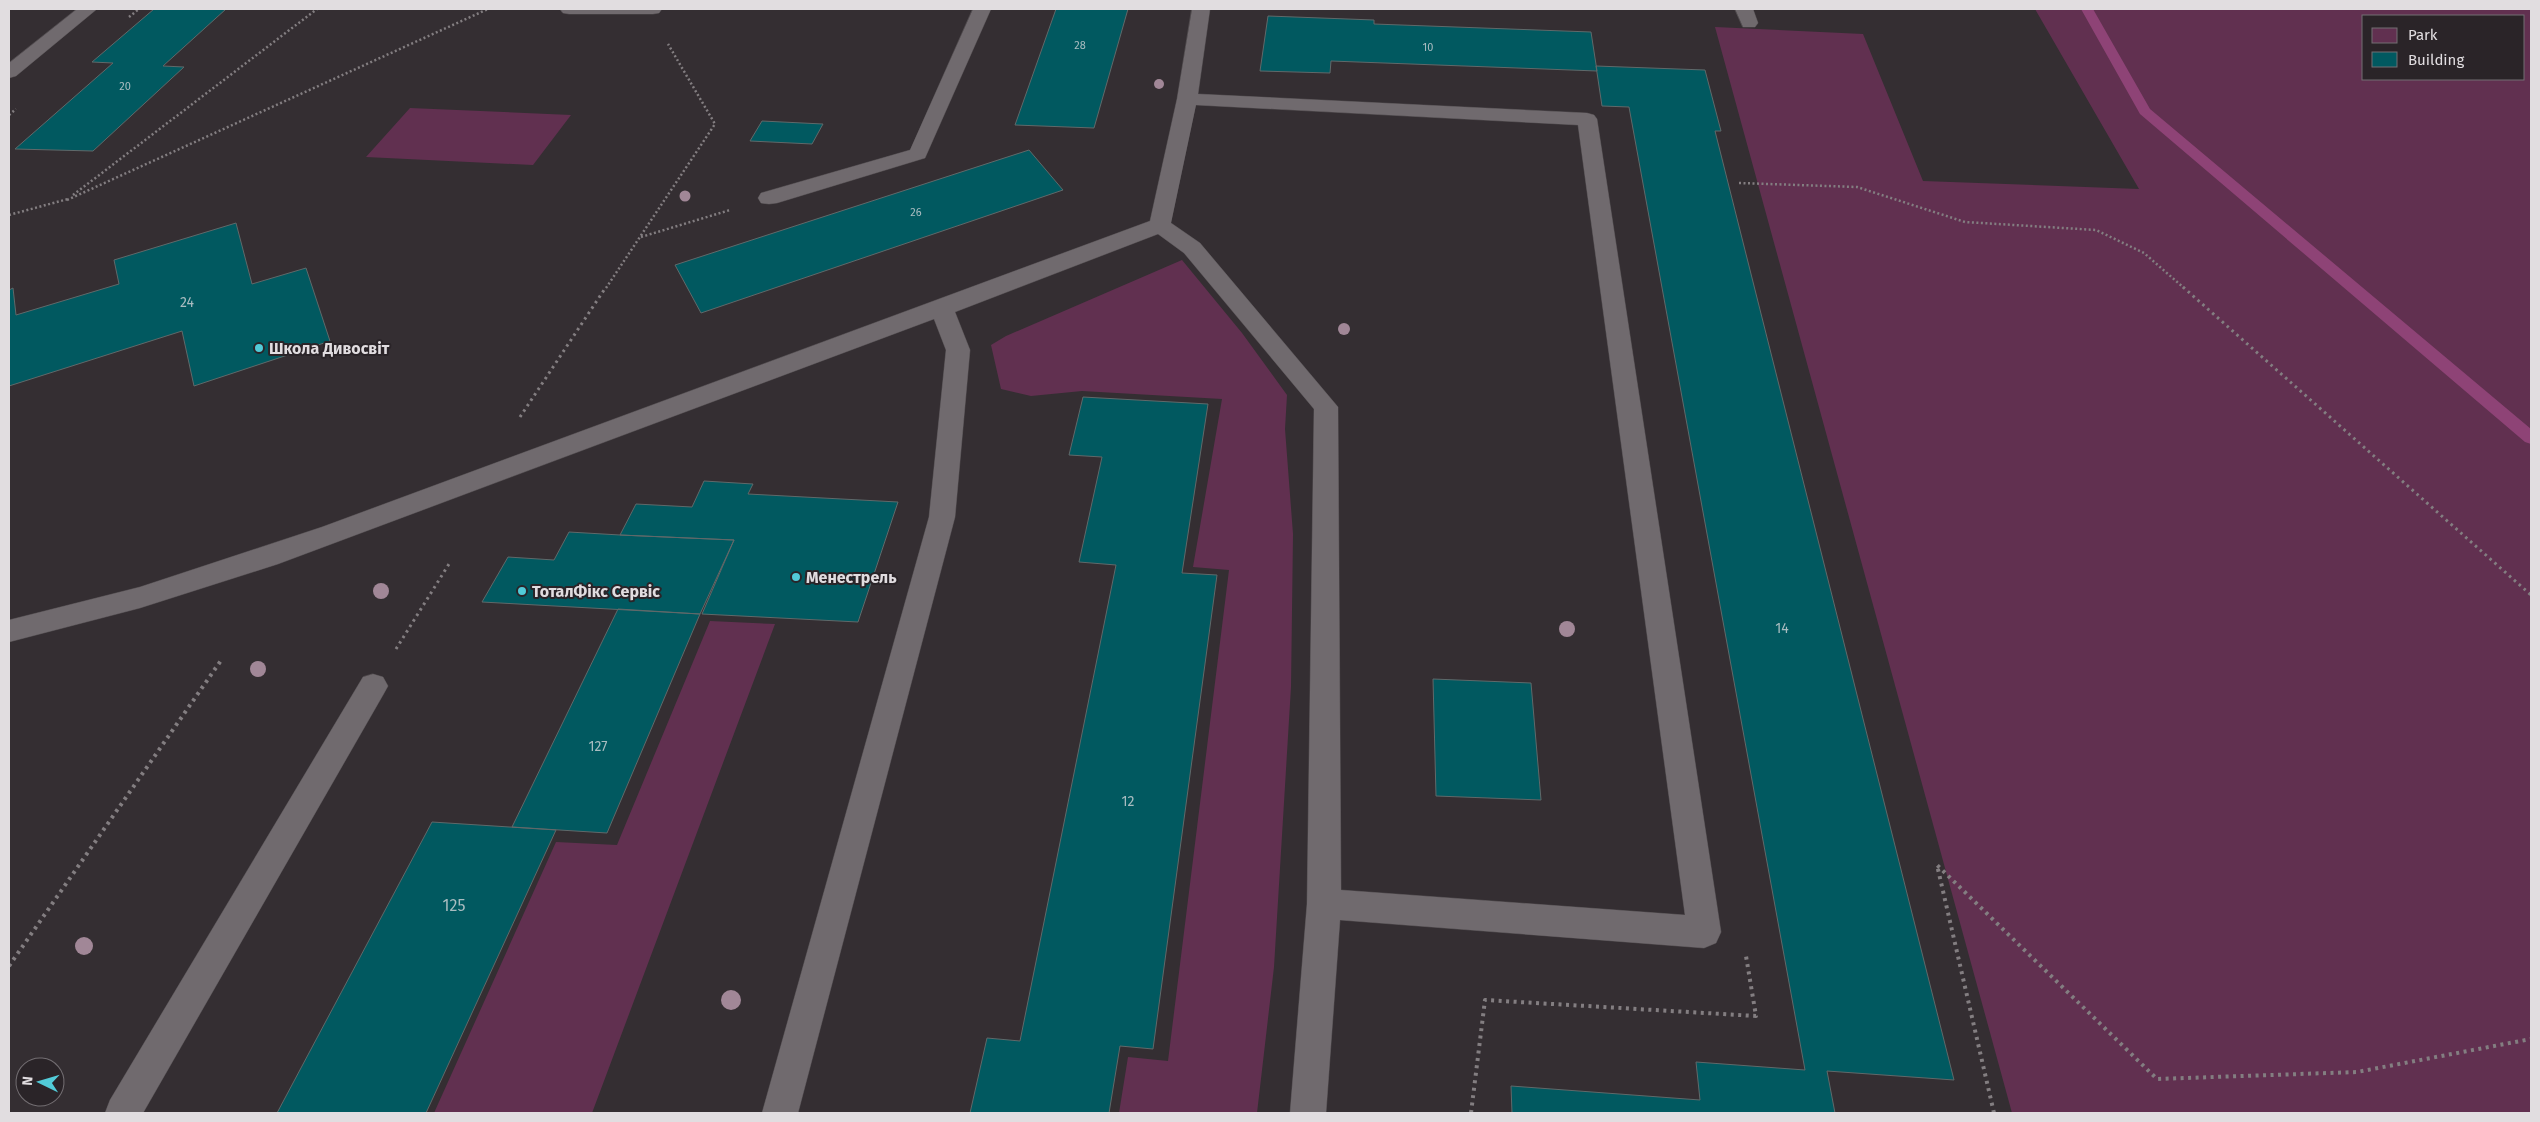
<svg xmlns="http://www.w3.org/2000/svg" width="2540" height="1122" font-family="'Fira Sans',sans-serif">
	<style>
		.green { fill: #613050; fill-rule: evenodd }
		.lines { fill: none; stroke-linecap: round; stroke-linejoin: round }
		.stream { fill: #8e4376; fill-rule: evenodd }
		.building { fill: #015960; stroke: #60696a }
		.lane-casing { stroke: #4f4a4d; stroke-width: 1 }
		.path-far2 { stroke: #837e81; stroke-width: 2.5; stroke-dasharray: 2 2.5; stroke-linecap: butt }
		.path-far1 { stroke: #837e81; stroke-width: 3; stroke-dasharray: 2.5 4; stroke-linecap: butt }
		.path { stroke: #837e81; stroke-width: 4; stroke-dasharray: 3 4.5; stroke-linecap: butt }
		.lane { fill: #706a6e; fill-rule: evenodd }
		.tree { fill: #a18797 }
		.poi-dot { fill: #52cbd8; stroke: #2a2428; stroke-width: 2 }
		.labels { text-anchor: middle; stroke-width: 4; stroke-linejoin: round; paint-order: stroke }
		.far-number-label { font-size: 11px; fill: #a9bcc0 }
		.number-label { font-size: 14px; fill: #a9bcc0 }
		.poi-label { font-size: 16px; font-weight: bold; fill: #e1dde0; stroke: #2a2428; text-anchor: start }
		.near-number-label { font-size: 16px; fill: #a9bcc0 }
	</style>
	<rect width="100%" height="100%" fill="#342e32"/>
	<!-- green -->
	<path class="green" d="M2035 9H2531V1113H2012L1715 27 1863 34 1923 181 2139 189ZM2364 16H2524V79H2364Z
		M410 108 571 115 533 165 366 157Z
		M1182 260 1242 333 1287 395 1285 429 1293 534 1291 687 1274 967 1257 1113H1119L1128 1057 1168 1061 1229 570 1193 567 1222 399 1082 391 1031 396 1001 389 991 345 1006 336Z
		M710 621 775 624 592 1113H434L556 842 617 845Z"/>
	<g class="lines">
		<!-- stream -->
		<path class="stream" d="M2081 9H2093L2150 109 2531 429V444L2525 442 2140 114Z"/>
	</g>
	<!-- building -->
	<path class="building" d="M154 9H226L163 66 184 67 93 151 15 149 113 63 92 62Z
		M1056 9H1128L1094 128 1015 125Z
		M1268 16 1374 20V24L1591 32 1597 71 1331 61 1330 73 1260 71Z
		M1596 66 1705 70 1721 131H1715L1954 1080 1827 1071 1835 1113H1512L1511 1086 1700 1100 1696 1062 1805 1070 1629 107 1602 106Z
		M762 121 823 124 812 144 750 141Z
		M1029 150 1063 190 701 313 675 265Z
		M236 223 252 284 306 268 330 341 194 386 182 331 9 386V290L13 288 16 315 119 284 114 260Z
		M1083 397 1208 404 1182 573 1217 575 1153 1049 1120 1046 1109 1113H970L987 1038 1020 1041 1116 565 1079 562 1102 457 1069 455Z
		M704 481 753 484 748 494 898 502 858 622 702 614 734 540 620 535 636 504 692 507Z
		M569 532 620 535 734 540 700 614 482 602 508 557 554 560Z
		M618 609 700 614 607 833 512 827Z
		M1433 679 1531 683 1541 800 1436 796Z
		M432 822 556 830 426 1113H277Z"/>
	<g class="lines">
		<!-- lane casing -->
		<g class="lane-casing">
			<path id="lane" d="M77 9H97L16 76 9 78V63Z
				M560 9H662L659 13 653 14H569L563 13Z
				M973 9H991L925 158 777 203 769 204 761 203 758 198 761 193 910 150Z
				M1192 9H1210L1198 94 1587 113 1594 115 1597 119 1721 932 1716 943 1704 948 1340 920 1326 1113H1290L1307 904 1314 409 1184 253 1158 234 955 312 970 350 955 517 798 1113H762L929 517 946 350 934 319 278 564 140 608 9 642V620L140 587 322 527 1150 221 1177 99ZM1196 105 1578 125 1685 915 1341 890 1338 407 1200 243 1171 223Z
				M1735 9H1753L1758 23 1755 27H1743Z
				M373 674 383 677 388 686 383 695 143 1113H105L110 1100 363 677Z"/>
		</g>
		<!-- path-far2 -->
		<path class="path-far2" d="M129 17 139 9
			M9 115 16 109
			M1739 183 1857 187 1965 222 2096 230 2144 253 2184 288
			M73 195 317 9
			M67 200 488 9
			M9 215 68 199
			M641 237 730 210
			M606 288 715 124 668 44"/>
		<!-- path-far1 -->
		<path class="path-far1" d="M2183 287 2531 595
			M520 417 606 287
			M396 649 449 564"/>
		<!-- path -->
		<path class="path" d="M9 966 222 659
			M1471 1113 1485 1000 1756 1016 1746 956
			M1994 1113 1937 865 2157 1079 2357 1072 2531 1039"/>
		<!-- lane -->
		<use href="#lane" class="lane"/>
	</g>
	<!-- trees -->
	<g class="tree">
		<circle cx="1159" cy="84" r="5"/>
		<circle cx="685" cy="196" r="5.5"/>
		<circle cx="1344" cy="329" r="6"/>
		<circle cx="381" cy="591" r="8"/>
		<circle cx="1567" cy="629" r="8"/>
		<circle cx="258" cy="669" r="8"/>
		<circle cx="84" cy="946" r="9"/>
		<circle cx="731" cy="1000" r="10"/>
	</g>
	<!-- markers -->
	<g class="poi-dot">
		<circle cx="259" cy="348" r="5"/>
		<circle cx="796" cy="577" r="5"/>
		<circle cx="522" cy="591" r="5"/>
	</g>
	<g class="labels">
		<!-- far-number labels -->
		<g class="far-number-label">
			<text x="1080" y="49">28</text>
			<text x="1428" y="51">10</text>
			<text x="125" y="90">20</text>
			<text x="916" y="216">26</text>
		</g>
		<!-- number labels -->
		<g class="number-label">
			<text x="187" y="307">24</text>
			<text x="1782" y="633">14</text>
			<text x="598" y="751">127</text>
			<text x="1128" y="806">12</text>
		</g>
		<!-- poi labels -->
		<g class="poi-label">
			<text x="269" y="354">Школа Дивосвіт</text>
			<text x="806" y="583">Менестрель</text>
			<text x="532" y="597">ТоталФікс Сервіс</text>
		</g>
		<!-- near-number labels -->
		<g class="near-number-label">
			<text x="454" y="911">125</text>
		</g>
	</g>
	<!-- border -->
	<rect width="2540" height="1122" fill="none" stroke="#e1dde0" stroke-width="20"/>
	<!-- legend -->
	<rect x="2362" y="15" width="162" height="65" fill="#2a2428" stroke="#736e72"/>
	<rect x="2372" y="28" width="25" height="15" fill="#613050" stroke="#736e72"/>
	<text x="2408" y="40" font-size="15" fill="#e1dde0">Park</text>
	<rect x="2372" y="52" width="25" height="15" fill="#015960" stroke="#736e72"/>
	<text x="2408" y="65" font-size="15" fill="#e1dde0">Building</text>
	<!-- north arrow -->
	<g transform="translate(40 1082) rotate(275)"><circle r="24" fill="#2a2428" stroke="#736e72"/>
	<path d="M0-4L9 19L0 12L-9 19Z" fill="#52cbd8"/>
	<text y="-8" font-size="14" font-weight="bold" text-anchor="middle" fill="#e1dde0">N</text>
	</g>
</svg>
